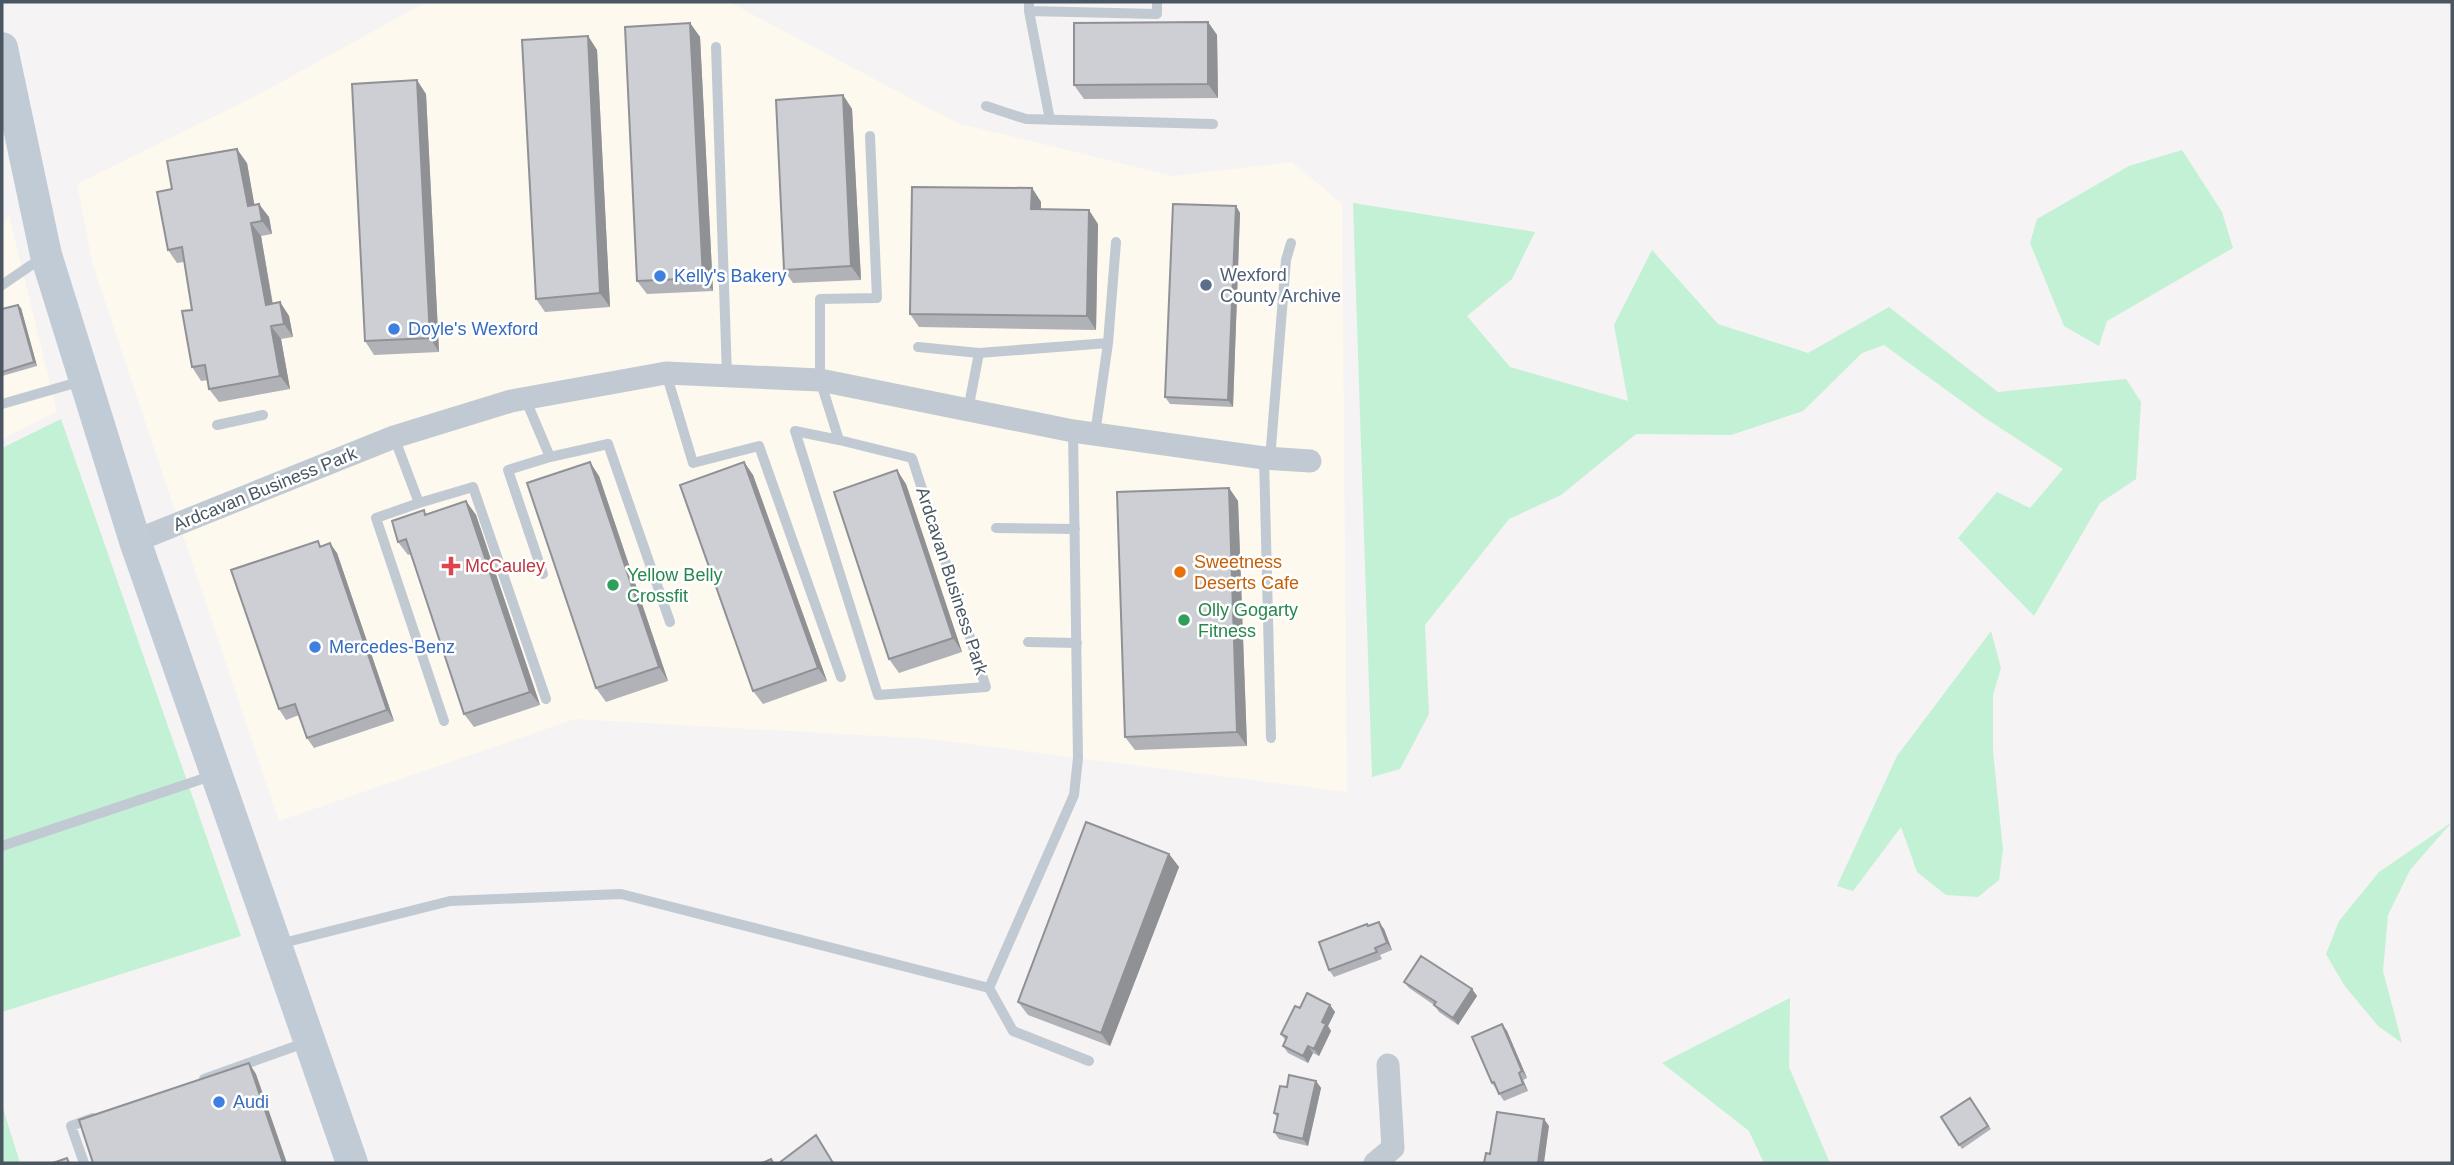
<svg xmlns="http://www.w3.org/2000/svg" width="2454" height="1165" font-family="Arial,sans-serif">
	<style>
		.commercial { fill: #fdf9ef }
		.green { fill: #c3f1d5 }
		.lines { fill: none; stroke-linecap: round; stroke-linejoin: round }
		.service { stroke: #c1cad2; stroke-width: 10 }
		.minor { stroke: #c1cad2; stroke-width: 23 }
		.secondary { stroke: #c1cbd6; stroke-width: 32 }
		.wall { fill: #b0b2b7 }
		.shaded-wall { fill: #909195 }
		.building { fill: #cdcfd5; stroke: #909195; stroke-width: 2 }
		.shop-dot { fill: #3f7fe0; stroke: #fff; stroke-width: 2.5 }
		.service-dot { fill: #5c6f8a; stroke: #fff; stroke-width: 2.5 }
		.health-dot { fill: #e0444e; stroke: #fff; stroke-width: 2.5 }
		.food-dot { fill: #e8710a; stroke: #fff; stroke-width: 2.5 }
		.leisure-dot { fill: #2e9e5b; stroke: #fff; stroke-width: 2.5 }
		.labels { text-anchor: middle; stroke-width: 5; stroke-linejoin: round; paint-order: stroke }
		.service-label { font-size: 18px; fill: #4e5e75; stroke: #fff; text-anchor: start }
		.shop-label { font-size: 18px; fill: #366cbe; stroke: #fff; text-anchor: start }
		.street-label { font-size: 18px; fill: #4a5661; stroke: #fff }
		.food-label { font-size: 18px; fill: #c56008; stroke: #fff; text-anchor: start }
		.health-label { font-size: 18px; fill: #be3a42; stroke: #fff; text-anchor: start }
		.leisure-label { font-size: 18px; fill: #27864d; stroke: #fff; text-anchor: start }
	</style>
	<rect width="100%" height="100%" fill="#f5f3f3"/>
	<!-- commercial -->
	<path class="commercial" d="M426 2H729L957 123 1173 176 1292 162 1342 204 1347 792 929 739 575 719 279 821 93 266 77 184 263 92Z
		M9 215 57 412 2 439V226Z"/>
	<!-- green -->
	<path class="green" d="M2182 150 2222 212 2233 248 2107 321 2099 346 2064 326 2030 243 2037 219 2129 166Z
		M1353 203 1535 232 1512 279 1467 316 1510 367 1628 401 1614 325 1652 250 1718 324 1808 353 1889 307 1998 392 2126 379 2141 402 2136 479 2100 503 2034 616 1958 538 1997 492 2030 508 2063 469 1985 418 1884 345 1862 353 1803 411 1731 435 1636 434 1561 495 1509 519 1425 625 1429 714 1400 769 1372 777Z
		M61 419 241 936 2 1012V448Z
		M1991 631 2001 668 1993 695V751L2003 850 1999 880 1978 897 1946 895 1917 872 1901 827 1853 891 1837 886 1897 756Z
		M2452 822 2410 870 2388 915 2383 971 2402 1043 2378 1026 2344 985 2326 954 2339 921 2379 872Z
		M1790 998 1789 1067 1830 1163H1764L1749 1131 1662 1063Z
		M2 1105 20 1163H2Z"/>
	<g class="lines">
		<!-- service -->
		<path class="service" d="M1029 2V11L1050 120
			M1029 11 1157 14V2
			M716 47 727 376
			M986 106 1026 119 1213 124
			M2 285 43 257
			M1108 343 1116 242
			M918 347 979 353 1108 343 1095 434
			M666 373 693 463 759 446 841 677
			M525 398 550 457 608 444 670 622
			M2 404 82 381
			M968 410 979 353
			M217 425 263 415
			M394 437 419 503 473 487 546 699
			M839 440 795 431 878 695 986 687 912 458 839 440 820 380V299L877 298 870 136
			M419 503 376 518 444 721
			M996 528 1075 529
			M543 574 508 470 550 457
			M1028 642 1077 643
			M1271 738 1264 458 1271 447 1286 260 1291 243
			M2 846 214 775
			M279 944 450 901 621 894 989 988 1074 795 1078 758 1073 431
			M989 988 1013 1031 1089 1061
			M204 1079 307 1042
			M84 1163 71 1126 93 1118"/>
		<!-- minor -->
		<path class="minor" d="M135 541 394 437 511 401 666 373 820 380 1073 431 1264 458 1310 461
			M1375 1163 1393 1148 1388 1065"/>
		<!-- secondary -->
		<path class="secondary" d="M2 48 46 255 85 380 135 541 352 1163"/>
	</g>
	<!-- wall -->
	<path class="wall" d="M1208 22 1217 35 1218 98 1084 99 1074 85Z
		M690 23 700 37 713 291 647 294 637 281Z
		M588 36 597 50 610 307 545 312 536 299Z
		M426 94 439 352 374 355 365 341Z
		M843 95 852 109 861 280 793 283 784 270Z
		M247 163 254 205 269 217 272 234 261 236 273 304 280 302 289 316 293 337 281 339 290 389 219 402 209 389 208 380 201 381 192 367V310L184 262 177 263 168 250 172 189Z
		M1032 188 1041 202V210L1098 224 1096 330 919 327 910 314Z
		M1236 206 1240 213 1233 407 1170 404 1165 397Z
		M18 305 21 308 37 366 2 376V309Z
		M744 462 753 475 827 681 763 704 753 691Z
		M599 476 668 681 606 702 596 688Z
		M906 484 962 652 899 673 889 659Z
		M1229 488 1238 501 1247 746 1135 750 1125 737Z
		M466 501 476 515 540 705 474 727 464 714 411 554 408 555 398 542 426 514Z
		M322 546 337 553 394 721 314 748 307 738 299 715 286 720 279 709Z
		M1169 854 1179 867 1110 1046 1028 1015 1018 1002Z
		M1369 926 1384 929 1392 950 1380 955 1382 959 1334 977 1329 970Z
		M1404 982 1472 989 1477 996 1458 1025 1439 1012 1434 1005 1409 988Z
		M1330 1005 1335 1012 1328 1026 1331 1031 1319 1056 1313 1053 1308 1063 1288 1053 1283 1046 1286 1041 1281 1034 1300 1008Z
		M1502 1024 1507 1031 1527 1078 1523 1080 1528 1091 1504 1101 1492 1083Z
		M1316 1081 1321 1088 1308 1146 1279 1139 1274 1132 1277 1117 1274 1113 1287 1087Z
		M1970 1098 1991 1129 1962 1149 1941 1117Z"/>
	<!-- shaded-wall -->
	<path class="shaded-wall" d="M1208 22 1217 35 1218 98 1208 84Z
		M690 23 700 37 713 291 703 278Z
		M588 36 597 50 610 307 600 293Z
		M417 80 426 94 439 352 430 338Z
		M843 95 852 109 861 280 851 266Z
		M237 149 247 163 257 219 248 206Z
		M1032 188 1041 202V223L1031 209Z
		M259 204 269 217 272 234 262 221Z
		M1236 206 1240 213 1233 407 1228 400Z
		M1089 210 1098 224 1096 330 1087 316Z
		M251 223 261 236 275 319 266 305Z
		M280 302 289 316 293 337 284 324Z
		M18 305 21 308 37 366 34 362Z
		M271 326 281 339 290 389 280 376Z
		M590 462 599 476 668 681 659 667Z
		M744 462 753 475 827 681 818 668Z
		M897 470 906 484 962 652 953 638Z
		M1229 488 1238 501 1247 746 1237 732Z
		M466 501 476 515 540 705 530 692Z
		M330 543 337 553 394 721 387 710Z
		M1169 854 1179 867 1110 1046 1101 1033Z
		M1379 922 1384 929 1392 950 1387 943Z
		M1472 989 1477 996 1458 1025 1453 1018Z
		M1330 1005 1335 1012 1328 1026 1331 1031 1319 1056 1314 1049 1322 1022Z
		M1502 1024 1507 1031 1527 1078 1522 1071Z
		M1308 1046 1313 1053 1308 1063 1303 1056Z
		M249 1063 256 1074 287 1163H283Z
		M1519 1073 1523 1080 1528 1091 1523 1084Z
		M1316 1081 1321 1088 1308 1146 1303 1139Z
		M1544 1119 1549 1126 1544 1163H1538Z"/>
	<!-- building -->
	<path class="building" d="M1208 22V84L1074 85V23Z
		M690 23 703 278 637 281 625 27Z
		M588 36 600 293 536 299 522 40Z
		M417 80 430 338 365 341 352 84Z
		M843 95 851 266 784 270 776 100Z
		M237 149 248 206 259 204 262 221 251 223 266 305 280 302 284 324 271 326 280 376 209 389 205 365 192 367 182 311 192 310 182 247 168 250 157 192 172 189 167 161Z
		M912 187 1032 188 1031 209 1089 210 1087 316 910 314Z
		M1173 204 1236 206 1228 400 1165 397Z
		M18 305 34 362 2 372V309Z
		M590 462 659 667 596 688 527 483Z
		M744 462 818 668 753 691 680 485Z
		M897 470 953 638 889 659 834 492Z
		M1229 488 1237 732 1125 737 1117 492Z
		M466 501 530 692 464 714 406 539 398 542 392 521 424 510 425 515Z
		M318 541 320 547 330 543 387 710 307 738 295 704 279 709 231 570Z
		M1086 822 1169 854 1101 1033 1018 1002Z
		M1379 922 1387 943 1375 948 1377 952 1329 970 1319 942 1367 924 1368 926Z
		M1421 956 1472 989 1453 1018 1434 1005 1436 1002 1404 982Z
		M1307 993 1330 1005 1322 1022 1326 1024 1314 1049 1308 1046 1303 1056 1283 1046 1287 1037 1281 1034 1295 1006 1300 1008Z
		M1502 1024 1522 1071 1519 1073 1523 1084 1499 1094 1494 1082 1492 1083 1472 1037Z
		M249 1063 283 1163H93L79 1120Z
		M1289 1075 1316 1081 1303 1139 1274 1132 1278 1114 1274 1113 1280 1086 1287 1087Z
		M1970 1098 1988 1126 1959 1145 1941 1117Z
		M1497 1112 1544 1119 1538 1163H1484L1486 1153 1490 1154Z
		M816 1135 833 1163H779Z
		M67 1158 69 1163H53Z
		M771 1159 773 1163H762Z"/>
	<!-- markers -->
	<g class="shop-dot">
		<circle cx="660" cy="276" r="7"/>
		<circle cx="394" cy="329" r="7"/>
		<circle cx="315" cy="647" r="7"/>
		<circle cx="219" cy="1102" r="7"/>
	</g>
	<circle class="service-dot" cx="1206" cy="285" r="7"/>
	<path class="health-dot" d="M447.5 555.5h7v7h7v7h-7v7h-7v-7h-7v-7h7z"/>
	<circle class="food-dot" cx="1180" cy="572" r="7"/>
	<g class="leisure-dot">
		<circle cx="613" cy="585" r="7"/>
		<circle cx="1184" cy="620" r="7"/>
	</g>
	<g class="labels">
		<!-- service labels -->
		<g class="service-label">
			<text x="1220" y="281">Wexford<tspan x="1220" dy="21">County Archive</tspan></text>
		</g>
		<!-- shop labels -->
		<g class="shop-label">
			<text x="674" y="282">Kelly's Bakery</text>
			<text x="408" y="335">Doyle's Wexford</text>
			<text x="329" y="653">Mercedes-Benz</text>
			<text x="233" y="1108">Audi</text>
		</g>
		<!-- street labels -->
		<g class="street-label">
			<text transform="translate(265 489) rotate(-22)" y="6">Ardcavan Business Park</text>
			<text transform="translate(952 581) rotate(72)" y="6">Ardcavan Business Park</text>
		</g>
		<!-- food labels -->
		<g class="food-label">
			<text x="1194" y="568">Sweetness<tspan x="1194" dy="21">Deserts Cafe</tspan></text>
		</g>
		<!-- health labels -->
		<g class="health-label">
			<text x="465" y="572">McCauley</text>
		</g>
		<!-- leisure labels -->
		<g class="leisure-label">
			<text x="627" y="581">Yellow Belly<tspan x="627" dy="21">Crossfit</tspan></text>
			<text x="1198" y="616">Olly Gogarty<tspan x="1198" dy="21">Fitness</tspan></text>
		</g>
	</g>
	<!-- border -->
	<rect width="2454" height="1165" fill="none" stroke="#4a5661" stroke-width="7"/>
</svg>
